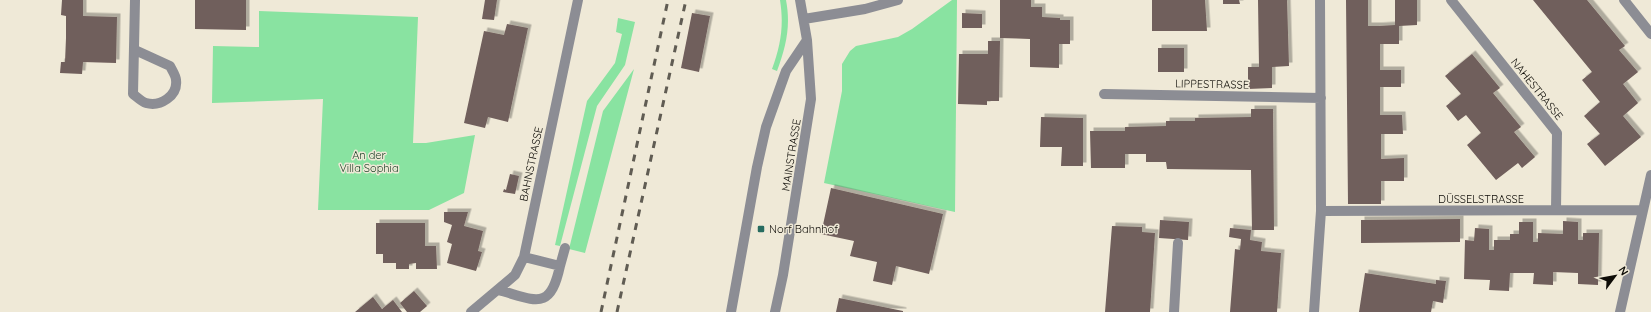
<svg xmlns="http://www.w3.org/2000/svg" width="1651" height="312" font-family="Quicksand,sans-serif">
	<style>
		.green { fill: #89e3a1 }
		.building { fill: #705e5b; filter: url(#shadow) }
		.lines { fill: none; stroke-linecap: round; stroke-linejoin: round }
		.minor { stroke: #8c8d94; stroke-width: 10 }
		.rail { stroke: #605c53; stroke-width: 3; stroke-dasharray: 7 7; stroke-linecap: butt }
		.poi-dot { fill: #276c60; stroke: #efe9d7; stroke-width: 1.5 }
		.labels { text-anchor: middle; stroke-width: 3; stroke-linejoin: round; paint-order: stroke }
		.street-label { font-size: 11px; fill: #0e0c07; stroke: #efe9d7 }
		.park-label { font-size: 11px; fill: #173d23; stroke: #efe9d7 }
		.poi-label { font-size: 11px; fill: #0e0c07; stroke: #efe9d7; text-anchor: start }
	</style>
	<defs>
		<filter id="shadow"><feDropShadow dx="3.5" dy="-3.5" stdDeviation="0" flood-color="#0004"/></filter>
	</defs>
	<rect width="100%" height="100%" fill="#efe9d7"/>
	<!-- green -->
	<path class="green" d="M780 0H786C791 26 786 47 777 71L772 69C781 45 784 25 780 0Z
		M952 0H957L955 212 824 183 842 91V64L850 51 856 46 898 37 912 29Z
		M259 11 418 17 413 143H426L475 135 464 193 429 210H318L323 99 212 103 213 46 259 47Z
		M618 18 635 22 625 65 597 106 560 246 555 245 587 101 615 63 622 34 616 32Z
		M634 69 585 253 569 249 603 111Z"/>
	<!-- building -->
	<path class="building" d="M62 0H83V16L117 17 116 63 83 62 82 74 60 73 61 62H65L66 38V16L61 15Z
		M195 0H246V30L195 29Z
		M485 0H497L494 20 482 19Z
		M1000 0H1031V7H1042V17L1060 18V20H1070V44H1059V68L1030 67V39L1000 38Z
		M1152 0H1205L1207 31H1152Z
		M1223 0H1239L1240 4H1223Z
		M1258 0H1287L1289 66 1272 67V88L1248 89V67H1259Z
		M1346 0H1368V26H1379L1395 25V0H1417V25L1399 26V44H1380V70H1401V87H1380V115H1402L1403 134H1381V159L1404 158V181H1381V204H1348Z
		M1533 0H1587L1625 46 1619 50 1638 72 1623 84 1638 103 1623 116 1641 137 1605 166 1587 144 1600 134 1584 116 1600 102 1582 80 1592 72Z
		M692 13 710 16 699 72 681 68Z
		M962 13 982 14V28H962Z
		M507 24 528 28 508 122 488 117 485 128 464 123 484 31 504 35Z
		M988 41H1000L999 101H987V105L958 104 959 54H988Z
		M1158 48H1184V72H1158Z
		M1472 54 1500 88 1493 93 1521 127 1514 132 1535 157 1522 168 1518 163 1496 180 1467 145 1481 133 1466 115 1458 121 1446 106 1461 94 1445 76Z
		M1251 109H1273L1274 230H1252L1251 170 1167 169 1166 162H1146V154H1125V168H1091L1090 131H1125V127L1166 126V121H1195V118L1251 117Z
		M1041 117 1083 118V166H1061L1062 147H1040Z
		M510 174 519 176 515 194 503 192 504 189 506 190Z
		M831 188 943 214 929 274 896 266 892 285 873 281 877 262 850 256 854 241 821 234Z
		M444 212H468L464 226 483 231 478 251 482 252 476 271 447 263 452 244 447 242 452 225 444 222Z
		M1460 219V242L1361 243V220Z
		M1160 220 1189 222 1188 240 1159 238Z
		M1563 221 1578 222V240H1583V233H1599L1598 285 1578 284V273L1553 272V285L1533 284 1534 273H1510L1509 291 1489 290 1490 280 1464 279 1465 240 1474 241 1475 228 1489 229V250H1494V240H1510V234H1519V222H1533V242H1538V233L1563 234Z
		M376 223H425V246H436L437 269H416V263L409 264V269H396V263H383V254H376Z
		M1112 226 1142 227V232L1155 233 1150 312H1105Z
		M1230 228 1251 230 1250 240 1262 242 1261 251 1281 253 1277 312H1230L1235 249 1240 250 1241 239 1229 237Z
		M1365 273 1436 284V280L1446 281 1443 303 1433 301 1431 312H1359Z
		M414 291 427 306 420 312H407L400 303Z
		M373 297 382 309 393 300 402 312H355Z
		M839 298 903 311V312H836Z"/>
	<g class="lines">
		<!-- minor -->
		<path class="minor" d="M1451 0 1557 133 1556 210
			M1624 0 1651 34
			M804 19 865 9 898 0
			M135 50 170 66C172 70 176 76 176 80 178 96 160 107 146 103 142 102 137 97 133 94L135 0
			M1104 94 1321 98
			M1321 211 1642 210
			M560 266 565 248
			M498 290C536 300 550 312 560 266L524 257
			M471 312 515 275 524 257 578 0
			M731 312 757 167 766 127 786 71 807 40
			M775 312 783 275 811 99 807 40 800 0
			M1174 312 1178 243
			M1314 312 1321 211 1320 0
			M1620 312 1651 175"/>
		<!-- rail -->
		<path class="rail" d="M601 312 668 0
			M617 312 686 0"/>
	</g>
	<!-- markers -->
	<rect class="poi-dot" x="757" y="225" width="8" height="8" rx="2"/>
	<g class="labels">
		<!-- street labels -->
		<g class="street-label">
			<text transform="translate(1212 84) rotate(1)" y="4">LIPPESTRASSE</text>
			<text transform="translate(1537 89) rotate(51)" y="4">NAHESTRASSE</text>
			<text transform="translate(791 155) rotate(-81)" y="4">MAINSTRASSE</text>
			<text transform="translate(531 164) rotate(-78)" y="4">BAHNSTRASSE</text>
			<text x="1481" y="203">DÜSSELSTRASSE</text>
		</g>
		<!-- park labels -->
		<g class="park-label">
			<text x="369" y="159">An der<tspan x="369" dy="13">Villa Sophia</tspan></text>
		</g>
		<!-- poi labels -->
		<g class="poi-label">
			<text x="769" y="233">Norf Bahnhof</text>
		</g>
	</g>
	<!-- north arrow -->
	<g transform="translate(1615 276) rotate(58)" stroke="#efe9d7" stroke-width="3" paint-order="stroke">
	<path d="M0-3L7 15L0 10L-7 15Z" fill="#0e0c07"/>
	<text y="-6" font-size="11" font-weight="bold" text-anchor="middle" fill="#0e0c07">N</text>
	</g>
</svg>
